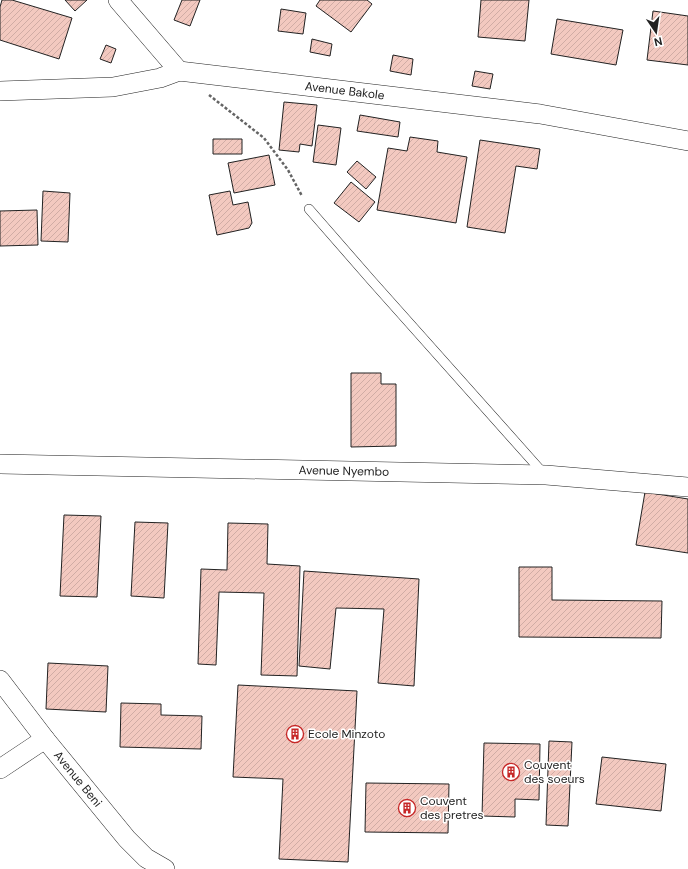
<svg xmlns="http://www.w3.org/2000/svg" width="688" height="869" font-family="'DM Sans',sans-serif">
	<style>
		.building { fill: url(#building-hatch); stroke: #222 }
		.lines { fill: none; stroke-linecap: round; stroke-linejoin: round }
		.service-casing { stroke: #222; stroke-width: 10 }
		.minor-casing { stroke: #222; stroke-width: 20 }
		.path { stroke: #646464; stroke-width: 2.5; stroke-dasharray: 3 2; stroke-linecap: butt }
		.service { stroke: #fff; stroke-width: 9 }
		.minor { stroke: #fff; stroke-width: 19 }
		.labels { text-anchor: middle; stroke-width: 3; stroke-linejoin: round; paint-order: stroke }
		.street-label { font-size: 12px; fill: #222; stroke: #fff }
		.poi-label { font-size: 12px; fill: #222; stroke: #fff; text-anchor: start }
	</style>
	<defs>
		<pattern id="building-hatch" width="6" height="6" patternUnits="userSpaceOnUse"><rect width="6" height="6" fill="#f3c9c0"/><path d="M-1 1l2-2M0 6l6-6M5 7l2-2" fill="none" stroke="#d0aca5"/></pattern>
	</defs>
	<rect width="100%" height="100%" fill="#fff"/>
	<!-- building -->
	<path class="building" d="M2 0H12L72 18 59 59 0 40V7Z
		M65 0H87L75 11Z
		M182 0H200L190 26 174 20Z
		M320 0H367L372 4 351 32 316 6Z
		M481 0H529L525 41 478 37Z
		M281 9 306 13 303 34 278 31Z
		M653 11 688 16V65L647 60Z
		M557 19 623 30 616 65 551 54Z
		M312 39 332 44 330 56 310 52Z
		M106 45 116 49 111 63 100 59Z
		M393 55 413 59 411 75 390 71Z
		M475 71 493 74 490 89 472 86Z
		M284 102 317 105 312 146 300 144 299 152 279 150Z
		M360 115 400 122 398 137 357 131Z
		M318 125 341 128 336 165 313 162Z
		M410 137 438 141 437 152 467 157 456 223 377 210 388 148 407 151Z
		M213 139H242V154H213Z
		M480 140 540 149 537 169 516 166 505 233 467 227Z
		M269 155 275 185 234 193 228 163Z
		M357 161 376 177 366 189 347 172Z
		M351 182 375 202 359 222 334 203Z
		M43 191 70 193 68 242 41 241Z
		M230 191 233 205 248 202 252 223 249 228 217 235 209 195Z
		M37 210 38 245 0 246V211Z
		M351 373H381V384H396V446L351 447Z
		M645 492 688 499V553L636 545Z
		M64 515 101 516 97 597 60 596Z
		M135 522 168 523 164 598 131 596Z
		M228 523 268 524 267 564 300 566 297 676 261 675 264 593 219 592 216 665 198 664 201 569 227 570Z
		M519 567H552V600L662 601 661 638 519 637Z
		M304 571 419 579 414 686 378 683 384 609 336 608 330 669 299 666Z
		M48 663 108 666 106 712 46 709Z
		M238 685 357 691 348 862 279 859 283 779 233 777Z
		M121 703 161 704V715L202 716 201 749 120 747Z
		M549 741 572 742 568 826 546 825Z
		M484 743 540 744 539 800 515 799V817L482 816Z
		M602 757 666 764 661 811 596 804Z
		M366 783 449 784 448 833 365 832Z"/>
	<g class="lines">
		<!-- service casing -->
		<g class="service-casing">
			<path id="service" d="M309 209 371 280 544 474"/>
		</g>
		<!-- minor casing -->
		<g class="minor-casing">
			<g id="minor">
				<path d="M118 0 179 71"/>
				<path id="s1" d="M0 91 113 87 160 78 179 71 540 114 688 141"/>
				<path id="s2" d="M0 464 546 475 688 487"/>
				<path id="s3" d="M0 680 45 739 127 839 146 858 165 869"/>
				<path d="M0 769 45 739"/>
			</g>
		</g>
		<!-- path -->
		<path class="path" d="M209 95 264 138 288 170 302 196"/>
		<!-- service -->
		<use href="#service" class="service"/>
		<!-- minor -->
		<use href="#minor" class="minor"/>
	</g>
	<!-- icons -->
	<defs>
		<g id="building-ring" transform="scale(0.9)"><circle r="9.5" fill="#fff" stroke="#c62828" stroke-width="1.5"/><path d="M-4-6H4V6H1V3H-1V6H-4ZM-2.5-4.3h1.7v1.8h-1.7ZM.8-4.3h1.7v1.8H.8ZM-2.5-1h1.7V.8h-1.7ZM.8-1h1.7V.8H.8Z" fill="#c62828"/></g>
	</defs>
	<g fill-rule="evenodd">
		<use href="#building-ring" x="295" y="734"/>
		<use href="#building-ring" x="511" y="772"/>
		<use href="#building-ring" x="407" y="808"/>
	</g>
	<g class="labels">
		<!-- street labels -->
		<g class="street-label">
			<text dy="4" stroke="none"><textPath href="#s1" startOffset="348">Avenue Bakole</textPath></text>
			<text dy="4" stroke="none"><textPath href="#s2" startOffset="344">Avenue Nyembo</textPath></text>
			<text dy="4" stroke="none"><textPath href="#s3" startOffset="126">Avenue Beni</textPath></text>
		</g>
		<!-- poi labels -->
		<g class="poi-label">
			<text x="308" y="738">Ecole Minzoto</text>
			<text x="524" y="769">Couvent<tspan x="524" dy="14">des soeurs</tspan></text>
			<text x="420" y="805">Couvent<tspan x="420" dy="14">des pretres</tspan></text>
		</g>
	</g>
	<!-- north arrow -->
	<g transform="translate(656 32) rotate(167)" stroke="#ffffff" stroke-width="3" paint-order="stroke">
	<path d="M0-3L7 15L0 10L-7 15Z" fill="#222222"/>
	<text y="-6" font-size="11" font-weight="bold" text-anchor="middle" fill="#222222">N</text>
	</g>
</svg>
